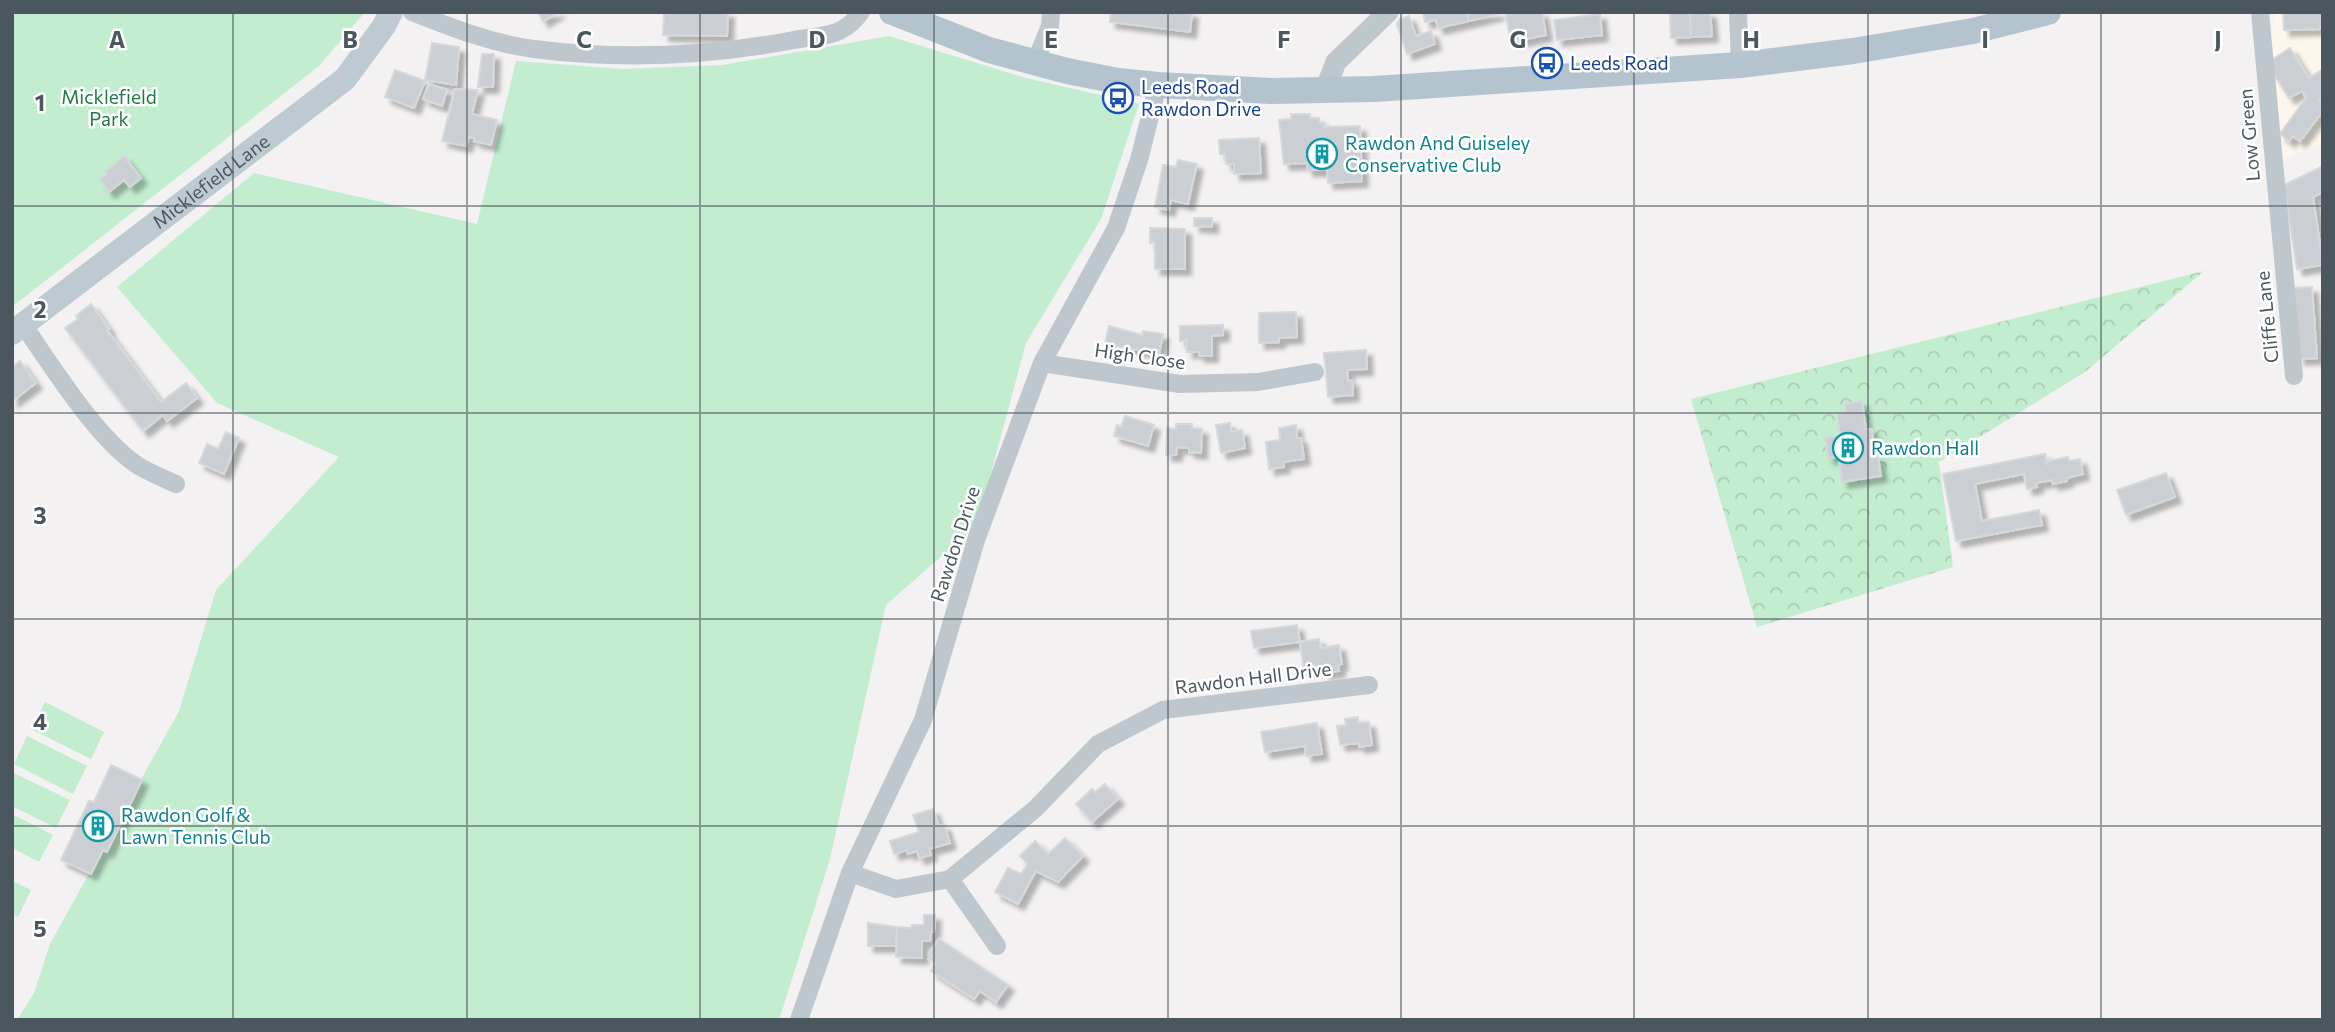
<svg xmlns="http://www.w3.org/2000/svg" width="2335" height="1032" font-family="Commissioner,sans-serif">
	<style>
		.commercial { fill: #fcf6ed }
		.green { fill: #c3edcf }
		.forest { fill: url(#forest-crowns) }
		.building { fill: #cbcfd3; stroke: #d6d8dc; stroke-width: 2; filter: url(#shadow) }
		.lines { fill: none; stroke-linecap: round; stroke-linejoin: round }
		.minor { stroke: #bec7cd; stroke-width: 18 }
		.tertiary { stroke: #bec7cd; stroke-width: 21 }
		.secondary { stroke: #becad1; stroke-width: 24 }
		.primary { stroke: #b3c4ce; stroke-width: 26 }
		.grid { fill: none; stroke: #4a575e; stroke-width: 2; stroke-opacity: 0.55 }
		.labels { text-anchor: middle; stroke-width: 5; stroke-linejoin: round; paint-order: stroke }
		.transit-label { font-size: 19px; fill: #164399; stroke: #fff; text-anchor: start }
		.park-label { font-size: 19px; fill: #1d7c42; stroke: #fff }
		.street-label { font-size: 19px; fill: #4a575e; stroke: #fff }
		.culture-label { font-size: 19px; fill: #0d838f; stroke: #fff; text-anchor: start }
		.grid-label { font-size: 23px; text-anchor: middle; font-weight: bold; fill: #4a575e; stroke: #fff; stroke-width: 5; stroke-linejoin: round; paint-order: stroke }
	</style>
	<defs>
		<pattern id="forest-crowns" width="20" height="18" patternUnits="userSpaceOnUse" patternTransform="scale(1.75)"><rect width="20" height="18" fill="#c3edcf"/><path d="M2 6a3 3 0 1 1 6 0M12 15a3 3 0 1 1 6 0" fill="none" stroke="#a9cdb4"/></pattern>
		<filter id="shadow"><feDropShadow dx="6" dy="6" stdDeviation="2" flood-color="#0004"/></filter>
	</defs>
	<rect width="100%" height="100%" fill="#f3f1f2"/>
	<!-- commercial -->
	<path class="commercial" d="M2281 12H2323V143L2282 160 2267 63 2274 17Z"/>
	<!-- green -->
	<path class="green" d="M12 12H365L319 66 12 307Z
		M889 36 1026 78 1139 104 1101 219 1026 343 977 525 886 605 830 859 779 1020H17L34 993 50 944 179 711 216 590 339 457 217 403 117 287 254 173 477 224 516 61 622 69 723 65Z
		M45 702 104 732 91 759 31 729Z
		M27 736 87 766 73 794 14 764Z
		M12 772 70 800 56 828 12 806Z
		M12 814 53 835 39 862 12 848Z
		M12 881 31 890 18 917 12 914Z"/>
	<!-- forest -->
	<path class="forest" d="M2204 271 2085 372 1939 462 1953 567 1757 627 1691 399Z"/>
	<!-- building -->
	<path class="building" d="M538 12H558L543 21Z
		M664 12H728L727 36 663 35Z
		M1111 12H1192L1190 32 1110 22Z
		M1423 12H1467L1469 21 1438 28 1436 20 1425 22Z
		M1467 12H1498V14L1469 21Z
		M1505 12H1542L1546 35 1511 42Z
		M1690 12 1691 37 1671 38 1670 13Z
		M1690 12H1710L1712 36 1691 37Z
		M2283 12H2323V26H2320V29L2284 30Z
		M1600 14 1602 35 1557 40 1554 20Z
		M1409 16 1416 36 1431 31 1435 44 1407 54 1397 24 1400 19Z
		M432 43 459 47 456 85 425 80Z
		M2290 48 2309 78 2323 69V98L2319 101 2323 104V111L2300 141 2293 136 2289 141 2280 134 2306 98 2302 91 2289 98 2267 63Z
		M482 54H494L493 87H478Z
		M395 70 425 81 414 108 385 97Z
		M429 84 447 90 442 106 423 99Z
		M455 89 478 90 472 114 497 120 491 145 474 141 475 138 469 137 466 146 442 141Z
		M1291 114H1310V118H1319V123H1324V127L1360 126 1362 181 1328 183 1327 170H1307V163L1284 164 1279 120 1291 119Z
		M1259 138 1261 173 1234 174V164H1226L1225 154H1220L1219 140Z
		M124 156 141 178 130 187 124 180 109 192 100 180 107 174 105 172Z
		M1178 160 1197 164 1188 204 1171 200 1169 210 1155 207 1163 165 1176 167Z
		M2323 166V192L2313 197 2323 265 2297 269 2284 185Z
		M1194 218H1212V227L1194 226Z
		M1150 228 1185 229V269H1155V242L1150 243Z
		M2312 287 2317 358 2299 359 2294 288Z
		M91 304 109 329 107 330 161 402 186 383 197 398 167 421 163 415 143 431 65 328 78 319 76 316Z
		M1296 312 1297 337 1279 338V342L1259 343V313Z
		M1223 325V335L1212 336V356H1199V352H1187V340L1180 341V326Z
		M1109 326 1142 335 1143 331 1163 334 1159 354 1105 344Z
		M1366 350 1367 369 1347 370 1348 381 1352 380 1353 395 1328 397 1324 353Z
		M20 361 36 383 12 401V367Z
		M1862 401 1866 429H1872L1873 440H1868L1871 457 1878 456 1881 476 1842 482 1839 457 1828 458 1825 438 1840 436 1837 414 1846 413 1845 404Z
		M1125 416 1154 425 1148 446 1114 436 1117 425 1121 427Z
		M1230 423 1231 432 1242 430 1245 448 1221 453 1216 425Z
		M1176 424H1192V428L1202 429 1201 453 1189 452V448L1177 447 1176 455H1166L1167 428 1176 429Z
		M1296 425 1297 438H1301L1304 459 1283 462 1284 467 1269 469 1266 442 1280 440 1279 428Z
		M226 432 239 438 224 474 199 463 207 444 218 449Z
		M2045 454 2047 465 2048 461 2068 457 2069 461 2080 459 2083 474 2067 478V481L2053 484 2052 480 2036 483 2037 487 2027 489 2024 474 1975 484 1982 521 2039 510 2042 525 1956 541 1943 474Z
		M2166 473 2175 497 2126 515 2117 490Z
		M1297 625 1300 642 1254 648 1251 631Z
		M1319 639 1321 648 1339 645 1342 664 1338 665 1339 671 1324 673 1323 667 1304 670 1300 642Z
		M1358 717V723L1369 722 1372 745 1359 747V743L1340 745 1337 726 1346 725 1345 719Z
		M1317 723 1322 754 1306 756 1305 746 1265 752 1261 732Z
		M111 765 142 780 107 852 103 850 91 874 61 860 89 801 94 802Z
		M1105 784 1118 799 1092 822 1076 804 1092 789 1095 792Z
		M933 809 939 826 944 825 950 843 929 849 931 855 919 858 917 851 908 854 907 850 894 854 890 841 919 832 913 815Z
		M1065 838 1083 856 1058 882 1036 871 1018 904 995 892 1008 868 1021 874 1028 864 1020 856 1035 841 1048 854Z
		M924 915H935L934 932H931L930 941H922V958L896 957 897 927 912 928V925H924Z
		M868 923 897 927 896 946H868Z
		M939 939 1008 985 996 1002 980 991 974 999 931 971 936 963 929 959 932 956 929 954Z"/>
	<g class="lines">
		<!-- minor -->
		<path class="minor" d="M412 12C450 27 493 44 534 49 620 60 710 56 794 40 809 37 828 37 841 30 849 26 856 19 861 12
			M1738 12 1740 65
			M2260 12 2294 376
			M1035 63 1050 26 1051 12
			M24 326C52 366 100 444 142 468 153 474 165 479 176 484
			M1042 363 1180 384 1258 382 1315 372
			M850 873 896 889 950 879 1035 809 1098 744 1163 710 1369 685
			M950 879 997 946
			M799 1020 850 873 923 720 976 540 1042 363 1116 228 1139 160 1158 85"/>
		<!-- tertiary -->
		<path class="tertiary" d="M1325 90 1336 62 1388 12"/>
		<!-- secondary -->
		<path class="secondary" id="s1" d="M12 333 345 79 384 26 391 12"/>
		<!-- primary -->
		<path class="primary" d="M892 12 989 50 1067 71 1118 81 1158 85 1271 91 1374 89 1740 65 1853 51 1973 31 2048 12"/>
	</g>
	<!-- grid -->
	<path class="grid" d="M233 12V1020M467 12V1020M700 12V1020M934 12V1020M1168 12V1020M1401 12V1020M1634 12V1020M1868 12V1020M2101 12V1020M12 206H2323M12 413H2323M12 619H2323M12 826H2323"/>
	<!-- icons -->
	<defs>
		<g id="bus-ring" transform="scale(1.575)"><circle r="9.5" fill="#fff" stroke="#1a4fb4" stroke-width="1.5"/><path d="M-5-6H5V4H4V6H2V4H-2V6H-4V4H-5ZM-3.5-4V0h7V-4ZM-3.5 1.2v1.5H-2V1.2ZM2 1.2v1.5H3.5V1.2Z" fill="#1a4fb4"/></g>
		<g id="building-ring" transform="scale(1.575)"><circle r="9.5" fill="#fff" stroke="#0f9aa8" stroke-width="1.5"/><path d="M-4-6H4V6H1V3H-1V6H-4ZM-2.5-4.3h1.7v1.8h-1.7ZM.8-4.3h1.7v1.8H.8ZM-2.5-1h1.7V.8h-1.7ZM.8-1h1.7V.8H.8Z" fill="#0f9aa8"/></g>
	</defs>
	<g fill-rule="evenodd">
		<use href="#bus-ring" x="1547" y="63"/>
		<use href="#bus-ring" x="1118" y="98"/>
		<use href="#building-ring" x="1322" y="154"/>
		<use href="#building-ring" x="1848" y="448"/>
		<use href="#building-ring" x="98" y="826"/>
	</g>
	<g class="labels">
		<!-- transit labels -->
		<g class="transit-label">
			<text x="1570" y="70">Leeds Road</text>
			<text x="1141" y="94">Leeds Road<tspan x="1141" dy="22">Rawdon Drive</tspan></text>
		</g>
		<!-- park labels -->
		<g class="park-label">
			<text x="109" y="104">Micklefield<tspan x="109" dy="22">Park</tspan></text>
		</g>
		<!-- street labels -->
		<g class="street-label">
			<text transform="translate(2249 135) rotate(-95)" y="7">Low Green</text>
			<text dy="7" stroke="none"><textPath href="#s1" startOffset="250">Micklefield Lane</textPath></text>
			<text transform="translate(2267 317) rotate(-96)" y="7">Cliffe Lane</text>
			<text transform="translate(1140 356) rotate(8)" y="7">High Close</text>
			<text transform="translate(955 544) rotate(-72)" y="7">Rawdon Drive</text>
			<text transform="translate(1253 678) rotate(-7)" y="7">Rawdon Hall Drive</text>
		</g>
		<!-- culture labels -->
		<g class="culture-label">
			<text x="1345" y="150">Rawdon And Guiseley<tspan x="1345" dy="22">Conservative Club</tspan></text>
			<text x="1871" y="455">Rawdon Hall</text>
			<text x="121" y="822">Rawdon Golf &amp;<tspan x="121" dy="22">Lawn Tennis Club</tspan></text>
		</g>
	</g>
	<g class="grid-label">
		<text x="117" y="48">A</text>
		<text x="350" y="48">B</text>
		<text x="584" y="48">C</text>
		<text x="817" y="48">D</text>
		<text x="1051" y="48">E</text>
		<text x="1284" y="48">F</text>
		<text x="1518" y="48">G</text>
		<text x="1751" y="48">H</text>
		<text x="1985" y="48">I</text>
		<text x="2218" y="48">J</text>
		<text x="40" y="111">1</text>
		<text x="40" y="318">2</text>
		<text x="40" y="524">3</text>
		<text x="40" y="730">4</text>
		<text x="40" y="937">5</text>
	</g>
	<!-- border -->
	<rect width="2335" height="1032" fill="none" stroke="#4a575e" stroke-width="28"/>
</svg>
